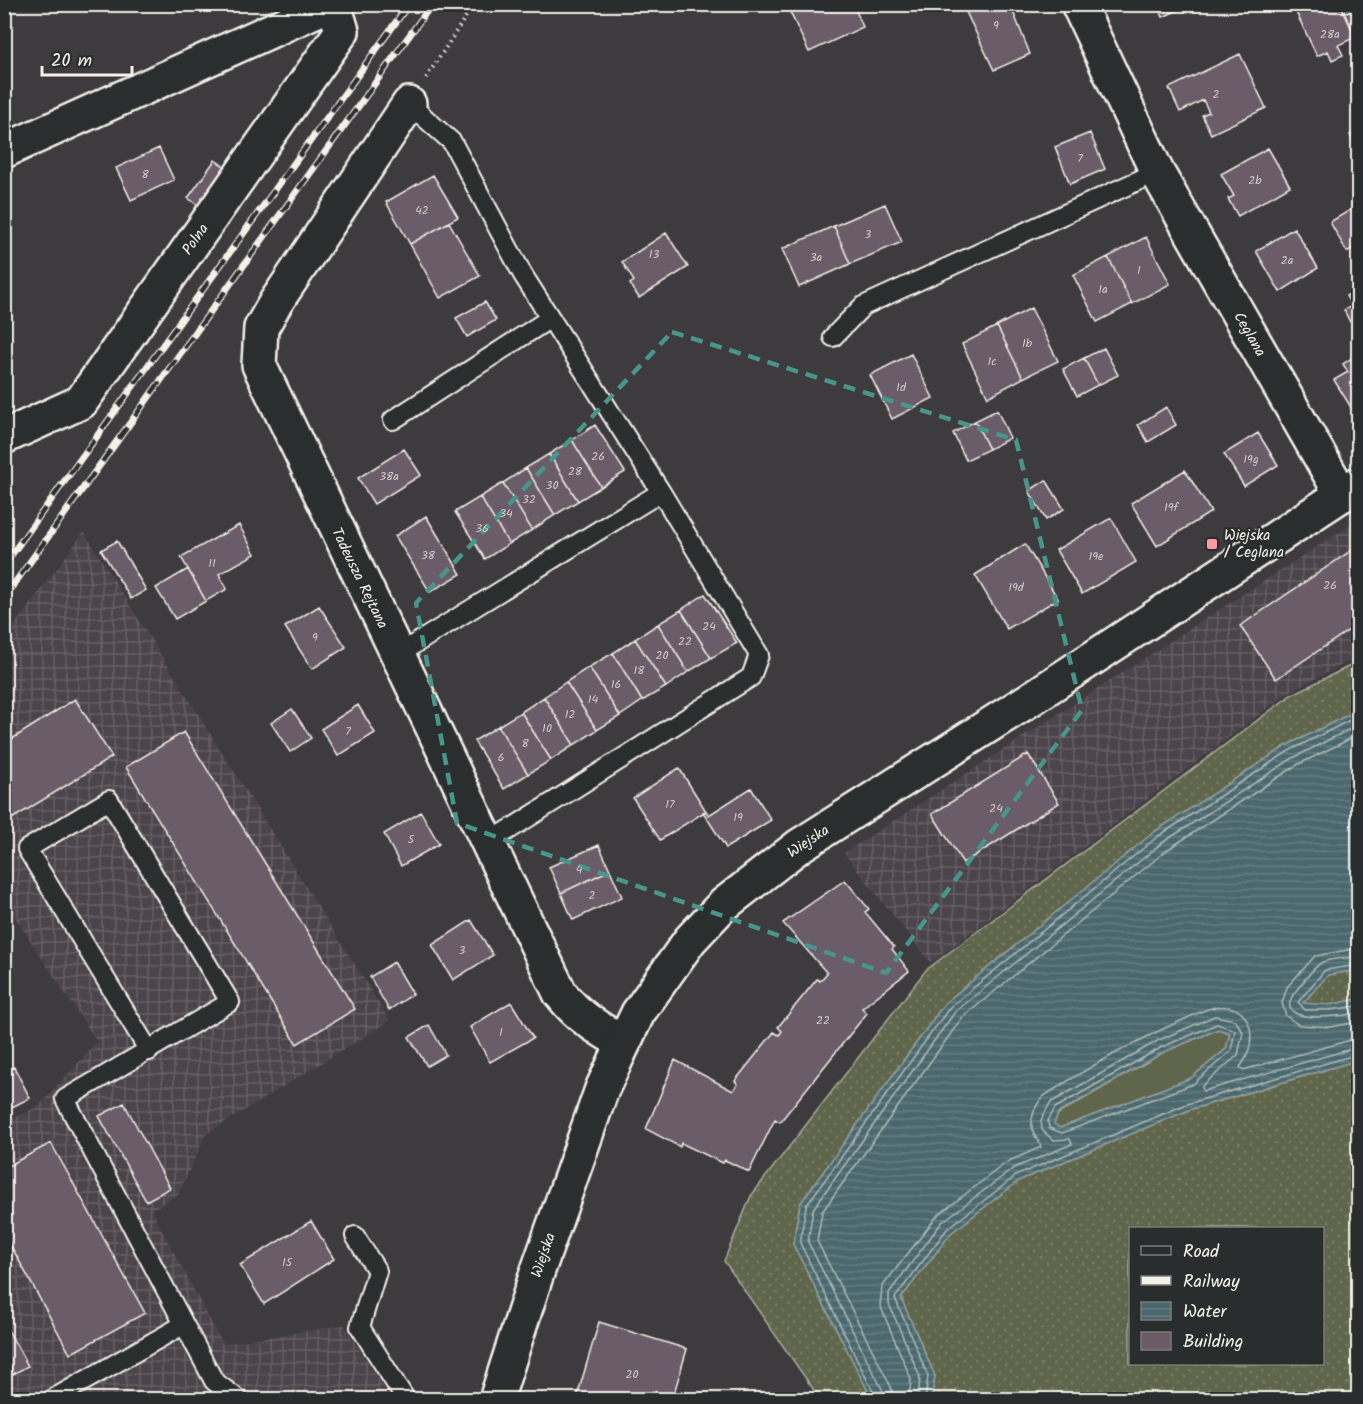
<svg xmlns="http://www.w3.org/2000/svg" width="1363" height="1404" font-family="Kalam,sans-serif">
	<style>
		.industrial { fill: url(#industrial-grid) }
		.grass { fill: #61664c; stroke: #aaac9a; stroke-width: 1.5 }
		.garden { fill: url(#garden-dots); stroke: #aaac9a; stroke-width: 1.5; fill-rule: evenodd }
		.water { fill: url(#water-rules); stroke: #8f9f9f; stroke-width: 1.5; fill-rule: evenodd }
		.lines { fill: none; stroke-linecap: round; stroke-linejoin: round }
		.shore { stroke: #b0bab7; stroke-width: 1.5 }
		.building { fill: #6b5b67; stroke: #f4f1e8; stroke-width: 1.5 }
		.lane-casing { stroke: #f4f1e8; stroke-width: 22 }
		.street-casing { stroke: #f4f1e8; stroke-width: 38 }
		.secondary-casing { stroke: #f4f1e8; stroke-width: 38 }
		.path { stroke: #f4f1e8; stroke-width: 4; stroke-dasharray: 1.5 4.5; stroke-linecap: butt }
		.lane { stroke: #2a2d2e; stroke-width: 18 }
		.street { stroke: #2a2d2e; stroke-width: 33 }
		.secondary { stroke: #2a2d2e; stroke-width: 33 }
		.rail-casing { stroke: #f4f1e8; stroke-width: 7 }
		.rail { stroke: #2a2d2e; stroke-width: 4.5; stroke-dasharray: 14; stroke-linecap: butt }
		.marked { fill: none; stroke: #48958c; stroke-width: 4.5; stroke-dasharray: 12 8; stroke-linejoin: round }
		.poi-dot { fill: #ff9aa2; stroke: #2a2d2e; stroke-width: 2 }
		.labels { text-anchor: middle; stroke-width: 4.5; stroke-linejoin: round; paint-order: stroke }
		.number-label { font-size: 12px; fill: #d2ccc8 }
		.street-label { font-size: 15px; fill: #f4f1e8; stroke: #2a2d2e }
		.poi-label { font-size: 15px; fill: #f4f1e8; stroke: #2a2d2e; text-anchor: start }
	</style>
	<defs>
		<pattern id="industrial-grid" width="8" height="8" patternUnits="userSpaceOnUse" patternTransform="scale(1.5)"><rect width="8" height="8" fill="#4c454b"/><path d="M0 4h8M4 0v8" fill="none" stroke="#666065"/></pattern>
		<pattern id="garden-dots" width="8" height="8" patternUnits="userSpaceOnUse" patternTransform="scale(1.5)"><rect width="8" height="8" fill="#61664c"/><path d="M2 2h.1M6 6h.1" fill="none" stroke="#787c66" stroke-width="1.8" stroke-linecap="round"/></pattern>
		<pattern id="water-rules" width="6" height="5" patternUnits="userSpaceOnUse" patternTransform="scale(1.5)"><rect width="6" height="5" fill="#4b686e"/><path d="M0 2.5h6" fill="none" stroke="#667e83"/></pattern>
	</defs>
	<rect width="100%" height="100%" fill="#3e3b3f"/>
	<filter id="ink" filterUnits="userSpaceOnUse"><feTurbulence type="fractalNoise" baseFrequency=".0167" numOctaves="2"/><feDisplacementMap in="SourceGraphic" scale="12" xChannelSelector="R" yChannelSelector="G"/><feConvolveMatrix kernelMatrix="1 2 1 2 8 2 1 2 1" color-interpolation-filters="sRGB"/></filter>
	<g filter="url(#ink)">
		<!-- industrial -->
		<path class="industrial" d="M1358 520V657L1289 692 931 963 844 853Z
			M84 532 390 1021 206 1134 178 1195 151 1210 223 1344 344 1325 391 1399H5V1123L39 1106 97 1042 5 902 4 639Z"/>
		<!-- grass -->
		<path class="grass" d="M1219 1029 1230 1033 1226 1049 1191 1078 1060 1128 1054 1124 1058 1114 1164 1052Z"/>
		<!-- garden -->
		<path class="garden" d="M1358 662V710L1286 746 1154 832 945 1003 800 1204 793 1244 872 1399H820L724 1261 751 1196 926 970 1291 695Z
			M1358 970V999L1330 1005 1302 1004 1328 975Z
			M1358 1060V1399H931L935 1376 901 1298 951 1233 1020 1180 1189 1110ZM1130 1228H1322V1364H1130Z"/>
		<!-- water -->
		<path class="water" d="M1358 710V970L1328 975 1303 1003 1330 1005 1358 999V1060L1189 1110 1020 1180 951 1233 901 1298 935 1376 931 1399H872L793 1244 800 1204 945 1003 1154 832 1286 746ZM1218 1029 1230 1033 1226 1049 1191 1078 1060 1128 1054 1124 1058 1113 1164 1052Z"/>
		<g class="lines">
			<!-- shore -->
			<path class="shore" d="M1358 948 1315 956 1287 987 1282 1003 1286 1016 1299 1025 1330 1027 1358 1022
				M1358 957C1348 958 1330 958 1321 963 1313 968 1305 980 1299 987 1263 1028 1341 1016 1358 1013
				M1358 965 1325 970 1298 1002 1305 1010H1330L1358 1006
				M1217 1024 1235 1030 1231 1051 1193 1084 1062 1133 1049 1128 1048 1121 1055 1108 1162 1047Z
				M877 1400 800 1243 806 1206 950 1007 1157 837 1289 751 1358 716
				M885 1400 883 1391 808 1242 813 1209 955 1012 1162 843 1293 758 1358 725
				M894 1400 891 1387 817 1241 822 1212 962 1018 1167 850 1297 765 1358 735
				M909 1400 911 1379 880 1305 882 1287 937 1216 1007 1162 1041 1147C1040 1141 1036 1139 1034 1134 1028 1121 1035 1105 1044 1096 1089 1067 1137 1040 1185 1019 1194 1015 1205 1009 1215 1007 1253 1001 1260 1042 1240 1067L1243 1070 1358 1038
				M918 1400 920 1377 889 1304V1293L942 1222 1014 1168 1072 1144 1070 1139 1053 1140 1042 1130 1041 1120 1050 1103 1159 1040 1215 1016 1235 1020 1243 1032 1238 1055 1202 1086 1203 1091 1358 1047
				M925 1400 928 1376 895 1298 947 1229 1017 1175 1187 1104 1358 1054"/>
		</g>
		<!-- building -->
		<path class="building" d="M805 4H853L863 27 809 52 790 12Z
			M982 4H1010L1030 54 994 70 966 12Z
			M1157 4H1192L1163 17Z
			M1302 4H1340L1356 37 1338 45 1343 55 1332 60 1328 51 1317 56 1294 8Z
			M1340 4H1358V29L1353 32Z
			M1240 54 1266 108 1211 134 1202 115 1209 112 1203 100 1180 112 1169 88Z
			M1358 129V150L1350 135Z
			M1090 133 1105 169 1070 184 1055 147Z
			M159 148 174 180 131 200 116 168Z
			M1268 148 1290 186 1238 216 1228 199 1234 196 1221 174Z
			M215 160 231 171 203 209 188 198Z
			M433 175 458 217 410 244 386 202Z
			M885 204 902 242 850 264 834 226Z
			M1352 209 1358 219V245L1347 252 1330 222Z
			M449 222 480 276 440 298 410 244Z
			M834 226 850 264 799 287 782 249Z
			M1294 228 1318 268 1280 292 1256 251Z
			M666 233 688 267 639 298 630 284 634 281 622 262Z
			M1146 237 1170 284 1132 304 1108 257Z
			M1108 257 1132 304 1097 322 1073 275Z
			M1358 289V318L1350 322 1344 310 1352 306 1346 296Z
			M485 302 496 320 467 337 456 318Z
			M1031 308 1058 361 1023 378 997 326Z
			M997 326 1023 378 988 397 962 344Z
			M1104 348 1118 375 1098 385 1084 358Z
			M911 354 933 398 892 419 870 375Z
			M1358 354V410L1354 412 1334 380 1348 372 1343 364Z
			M1084 358 1098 385 1077 396 1063 369Z
			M1166 407 1176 425 1148 442 1138 425Z
			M997 410 1010 438 989 449 975 421Z
			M975 421 989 449 966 460 953 433Z
			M595 425 625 472 601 487 572 440Z
			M1258 433 1278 465 1244 486 1224 454Z
			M572 440 601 487 578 501 549 454Z
			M404 449 421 475 374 504 358 478Z
			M549 454 578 501 555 515 526 468Z
			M526 468 555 515 532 530 503 483Z
			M1185 470 1211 512 1157 546 1131 503Z
			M1046 480 1064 509 1046 520 1029 491Z
			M503 483 532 530 509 544 480 497Z
			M480 497 509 544 485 559 455 512Z
			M426 516 461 574 430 592 395 536Z
			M1111 518 1136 562 1082 594 1056 550Z
			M239 525 255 554 219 574 227 589 206 601 181 557Z
			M117 541 146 590 131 599 101 550Z
			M1025 544 1058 599 1007 629 975 575Z
			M1358 546V624L1276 679 1240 626Z
			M188 569 206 601 175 619 156 588Z
			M705 594 737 643 711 658 681 610Z
			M319 606 346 647 312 669 285 627Z
			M681 610 711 658 688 672 658 624Z
			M658 624 688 672 666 687 635 639Z
			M635 639 666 687 642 701 613 653Z
			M613 653 642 701 620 716 589 667Z
			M589 667 620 716 597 730 566 682Z
			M566 682 597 730 574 745 544 697Z
			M544 697 574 745 551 760 521 712Z
			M75 699 112 757 4 824V744Z
			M358 705 375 733 338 756 321 729Z
			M292 709 311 738 290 752 271 723Z
			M521 712 551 760 528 774 498 726Z
			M498 726 528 774 504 789 474 741Z
			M184 732 355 1009 297 1044 126 767Z
			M1028 754 1059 803 963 863 932 814Z
			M679 768 706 811 660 840 633 798Z
			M751 788 771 820 726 848 703 812 706 811 709 815Z
			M421 812 439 844 401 866 384 834Z
			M599 845 610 870 561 893 549 867Z
			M610 870 622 897 573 920 561 893Z
			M845 880 869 909 865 912 894 947 892 949 909 971 862 1008 867 1013 780 1122 775 1119 749 1172 725 1160 723 1163 681 1143 680 1147 646 1129 675 1060 733 1091 738 1084 735 1081 774 1032 779 1035 782 1031 778 1027 817 979 820 981 827 973 783 923Z
			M471 920 493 955 453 980 432 945Z
			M394 962 413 994 389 1010 370 977Z
			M511 1002 533 1038 490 1062 470 1027Z
			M429 1025 446 1055 427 1066 409 1037Z
			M14 1067 30 1098 4 1111V1072Z
			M124 1103 170 1188 146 1201 99 1116Z
			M51 1143 145 1313 70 1354 4 1233V1168Z
			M311 1221 334 1259 264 1304 240 1265Z
			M599 1322 687 1349 672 1400H576Z
			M4 1323 28 1366 4 1379Z"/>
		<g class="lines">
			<!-- lane casing -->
			<g class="lane-casing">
				<path id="lane" d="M409 104 452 142 523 275 661 492 759 655 751 677 488 843
					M833 337 863 306 1157 172
					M393 420 549 319
					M397 655 661 492
					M149 1051 27 849 109 800 230 1002 65 1099 214 1381 239 1400
					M355 1236 377 1271 360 1327 406 1400
					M51 1400 183 1325"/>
			</g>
			<!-- street casing -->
			<g class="street-casing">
				<path id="street" d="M1078 4 1157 172 1342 495
					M409 104 276 302 261 328 259 365 560 993C577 1016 598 1028 623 1043
					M4 151 330 4
					M4 437 81 402 342 31 334 4"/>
			</g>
			<!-- secondary casing -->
			<g class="secondary-casing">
				<path id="secondary" d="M496 1400 536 1276 602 1089 638 1013 690 940 722 906 799 846 1029 700 1358 484"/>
			</g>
			<!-- path -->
			<path class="path" d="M426 78 474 4"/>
			<!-- lane -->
			<use href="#lane" class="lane"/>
			<!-- street -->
			<use href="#street" class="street"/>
			<!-- secondary -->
			<use href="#secondary" class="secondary"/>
			<!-- rail casing -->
			<g class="rail-casing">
				<path id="rail" d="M4 565 409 4
					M4 598 432 4"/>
			</g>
			<!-- rail -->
			<use href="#rail" class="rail"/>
		</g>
	</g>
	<!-- marked area -->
	<path class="marked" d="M672 332 1016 440 1082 710 886 973 457 823 416 603Z"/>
	<!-- markers -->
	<rect class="poi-dot" x="1206" y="538" width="12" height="12" rx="3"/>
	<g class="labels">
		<!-- number labels -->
		<g class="number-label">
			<text x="996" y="29">9</text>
			<text x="1330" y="38">28a</text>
			<text x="1216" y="98">2</text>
			<text x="1080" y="162">7</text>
			<text x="145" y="178">8</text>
			<text x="1255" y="184">2b</text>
			<text x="422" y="214">42</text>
			<text x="868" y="238">3</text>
			<text x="654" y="258">13</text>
			<text x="816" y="261">3a</text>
			<text x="1287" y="264">2a</text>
			<text x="1139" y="274">1</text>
			<text x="1103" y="293">1a</text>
			<text x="1027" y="347">1b</text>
			<text x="992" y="365">1c</text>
			<text x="901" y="391">1d</text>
			<text x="598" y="460">26</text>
			<text x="1251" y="463">19g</text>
			<text x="575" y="475">28</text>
			<text x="389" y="480">38a</text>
			<text x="552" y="489">30</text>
			<text x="529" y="503">32</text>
			<text x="1171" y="511">19f</text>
			<text x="506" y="517">34</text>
			<text x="482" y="532">36</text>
			<text x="428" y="559">38</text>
			<text x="1096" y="560">19e</text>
			<text x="212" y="567">11</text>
			<text x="1330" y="589">26</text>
			<text x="1016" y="591">19d</text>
			<text x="709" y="630">24</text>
			<text x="315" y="641">9</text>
			<text x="685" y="645">22</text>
			<text x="662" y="659">20</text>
			<text x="639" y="674">18</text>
			<text x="616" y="688">16</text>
			<text x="593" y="703">14</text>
			<text x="570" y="718">12</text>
			<text x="547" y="732">10</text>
			<text x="348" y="735">7</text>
			<text x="525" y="747">8</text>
			<text x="501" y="761">6</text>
			<text x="670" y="808">17</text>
			<text x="996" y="812">24</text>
			<text x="738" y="821">19</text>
			<text x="411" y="843">5</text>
			<text x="579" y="873">4</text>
			<text x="592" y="899">2</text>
			<text x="462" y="954">3</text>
			<text x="823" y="1024">22</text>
			<text x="501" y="1036">1</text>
			<text x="287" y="1266">15</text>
			<text x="632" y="1378">20</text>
		</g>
		<!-- street labels -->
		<g class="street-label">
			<text transform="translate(195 239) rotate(-55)" y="5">Polna</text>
			<text transform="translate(1250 334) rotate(60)" y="5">Ceglana</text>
			<text transform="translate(360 578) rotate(64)" y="5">Tadeusza Rejtana</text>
			<text transform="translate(808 841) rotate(-34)" y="5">Wiejska</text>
			<text transform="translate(543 1255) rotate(-71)" y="5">Wiejska</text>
		</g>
		<!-- poi labels -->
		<g class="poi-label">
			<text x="1224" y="540">Wiejska<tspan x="1224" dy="17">/ Ceglana</tspan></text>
		</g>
	</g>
	<!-- margin -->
	<rect width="1363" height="1404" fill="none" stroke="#2a2d2e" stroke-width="24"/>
	<rect x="12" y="12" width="1339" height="1380" fill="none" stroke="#f4f1e8" stroke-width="2" filter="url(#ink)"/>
	<!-- legend -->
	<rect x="1129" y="1227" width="195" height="138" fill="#2a2d2e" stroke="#7b7b78" stroke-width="1.5"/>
	<rect x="1141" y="1246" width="30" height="9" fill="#2a2d2e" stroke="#7b7b78" stroke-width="1.5"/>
	<text x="1183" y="1257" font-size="18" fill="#f4f1e8">Road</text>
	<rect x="1141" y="1276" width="30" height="9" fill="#f4f1e8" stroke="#7b7b78" stroke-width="1.5"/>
	<text x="1183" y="1287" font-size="18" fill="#f4f1e8">Railway</text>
	<rect x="1141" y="1302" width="30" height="18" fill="url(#water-rules)" stroke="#7b7b78" stroke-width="1.5"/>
	<text x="1183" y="1317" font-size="18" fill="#f4f1e8">Water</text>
	<rect x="1141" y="1332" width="30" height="18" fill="#6b5b67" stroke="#7b7b78" stroke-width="1.5"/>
	<text x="1183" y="1347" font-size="18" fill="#f4f1e8">Building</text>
	<!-- scale -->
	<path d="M42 66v9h90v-9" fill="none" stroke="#f4f1e8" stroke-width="3"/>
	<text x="51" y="66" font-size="18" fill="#f4f1e8" stroke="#2a2d2e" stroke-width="4.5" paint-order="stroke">20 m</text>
</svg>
